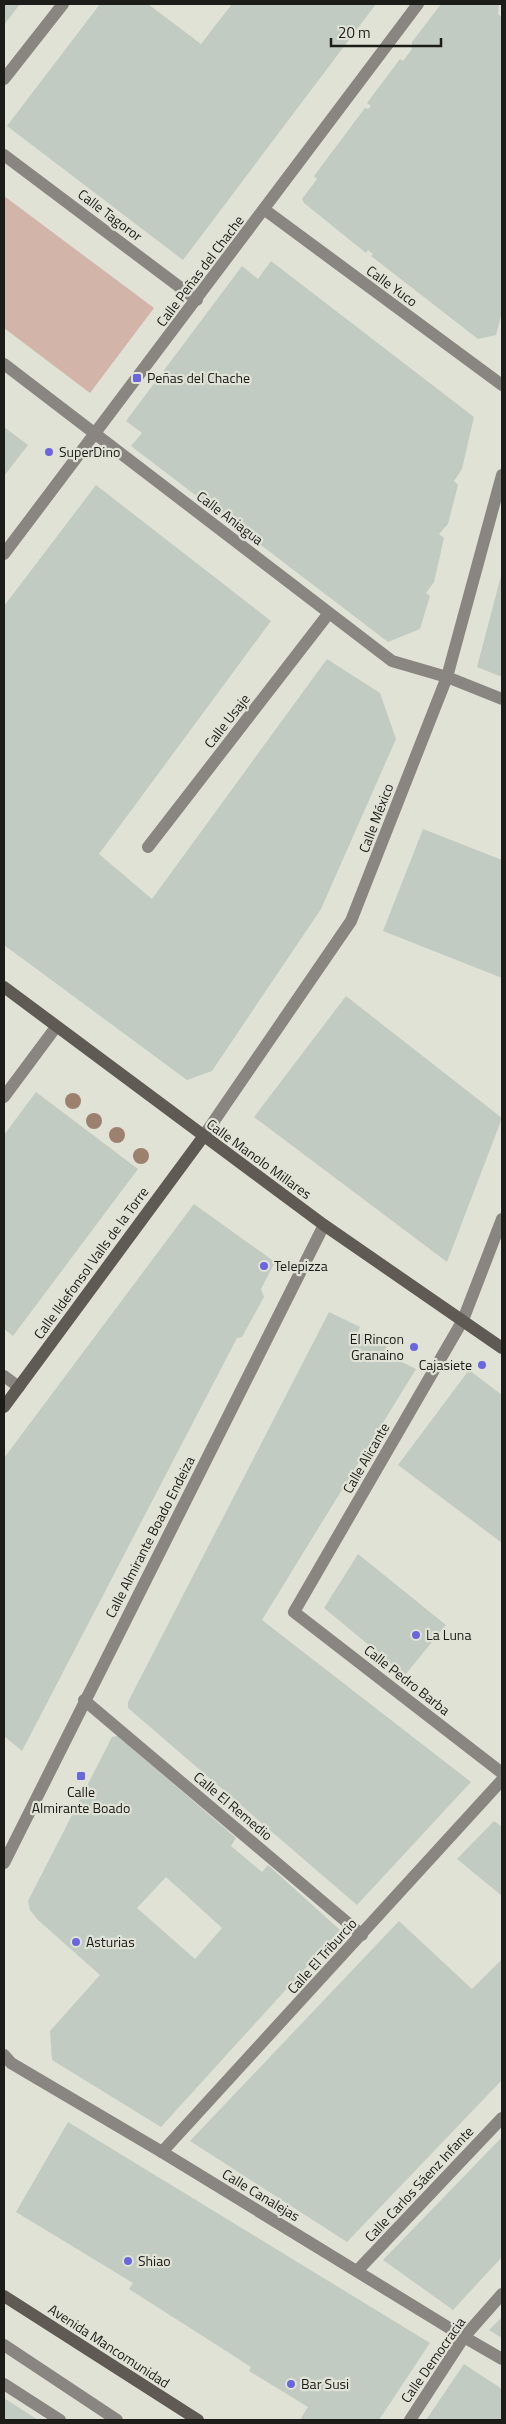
<svg xmlns="http://www.w3.org/2000/svg" width="506" height="2424" font-family="'Titillium Web',sans-serif">
	<style>
		.green { fill: #d2b4a8 }
		.building { fill: #c1cbc1; fill-rule: evenodd }
		.lines { fill: none; stroke-linecap: round; stroke-linejoin: round }
		.service { stroke: #898681; stroke-width: 12 }
		.pedestrian { stroke: #898681; stroke-width: 12 }
		.minor { stroke: #898681; stroke-width: 12 }
		.tertiary { stroke: #898681; stroke-width: 12 }
		.secondary { stroke: #5f5b54; stroke-width: 12 }
		.tree { fill: #9d816f }
		.poi-dot { fill: #6966df; stroke: #e1e2d6; stroke-width: 2 }
		.labels { text-anchor: middle; stroke-width: 4.5; stroke-linejoin: round; paint-order: stroke }
		.street-label { font-size: 14px; fill: #1c1c18; stroke: #e1e2d6 }
		.poi-label { font-size: 14px; fill: #1c1c18; stroke: #e1e2d6; text-anchor: start }
	</style>
	<rect width="100%" height="100%" fill="#e1e2d6"/>
	<!-- green -->
	<path class="green" d="M4 196 154 308 90 393 4 328Z"/>
	<!-- building -->
	<path class="building" d="M4 4H20L4 25Z
		M100 4H148L201 44 232 4H376L183 260 7 126Z
		M441 4H499L498 14 502 17V312L496 335 478 339 371 256 373 254 368 250 366 253 304 203 302 199 317 179 314 176 365 108 368 109 371 106 367 103 400 59 403 61 412 49V42Z
		M271 261 474 417 462 469 454 481 458 485 448 524 439 534 444 538 434 582 426 593 430 596 420 629 388 642 131 446 142 433 126 421 242 266 258 279Z
		M4 427 28 445 4 476Z
		M96 485 271 621 99 854 152 899 327 659 380 693 396 739 321 909 212 1071 187 1080 4 945V606Z
		M502 572V677L477 667Z
		M423 829 502 860V978L383 931Z
		M346 996 502 1118 447 1262 254 1117Z
		M36 1092 138 1169 13 1336 4 1329V1135Z
		M194 1204 275 1262 261 1289 264 1297 242 1337 237 1338 22 1751 4 1736V1458Z
		M329 1312 360 1327 358 1332 387 1347 383 1353 416 1369 262 1620 471 1782 357 1905 128 1708V1702Z
		M469 1370 502 1395V1543L398 1465Z
		M358 1554 446 1625 405 1675 324 1608Z
		M118 1736 236 1838 231 1846 262 1872 268 1865 340 1930 161 2127 52 2060 50 2031 100 1975 38 1920 30 1910 28 1901 112 1737ZM166 1877 222 1928 195 1959 137 1908Z
		M494 1821 502 1827V1896L457 1859Z
		M399 1921 472 1989 502 1959V2080L347 2242 190 2141Z
		M68 2122 430 2343 379 2420H304L301 2418 308 2407 249 2371 251 2367 129 2289 133 2283 16 2212Z
		M502 2137V2257L453 2310 383 2260Z
		M502 2317V2338L489 2330Z
		M464 2364 502 2389V2420H426Z
		M4 2398 38 2420H4Z"/>
	<g class="lines">
		<!-- service -->
		<path class="service" d="M4 2345 117 2420"/>
		<!-- pedestrian -->
		<path class="pedestrian" d="M4 1097 56 1027
			M4 2384 60 2420"/>
		<!-- minor -->
		<path class="minor" d="M4 79 63 4
			M4 155 197 300
			M265 210 502 385
			M4 364 392 661 447 677 502 699
			M4 554 418 4
			M148 847 329 613
			M502 1219 463 1320 294 1612 502 1773
			M4 1376 19 1387
			M84 1700 362 1935
			M162 2152 502 1780
			M357 2271 502 2118
			M410 2420 464 2337 502 2359"/>
		<!-- tertiary -->
		<path class="tertiary" d="M203 1137 351 921 447 677 502 475
			M4 1863 324 1225
			M4 2055 11 2063 162 2152 464 2337 502 2294"/>
		<!-- secondary -->
		<path class="secondary" d="M4 987 324 1225 502 1348
			M4 1407 203 1137
			M4 2296 198 2420"/>
	</g>
	<!-- trees -->
	<g class="tree">
		<circle cx="73" cy="1101" r="8"/>
		<circle cx="94" cy="1121" r="8"/>
		<circle cx="117" cy="1135" r="8"/>
		<circle cx="141" cy="1156" r="8"/>
	</g>
	<!-- markers -->
	<g class="poi-dot">
		<rect x="132" y="373" width="10" height="10" rx="2.5"/>
		<circle cx="49" cy="452" r="5"/>
		<circle cx="264" cy="1266" r="5"/>
		<circle cx="414" cy="1347" r="5"/>
		<circle cx="482" cy="1365" r="5"/>
		<circle cx="416" cy="1635" r="5"/>
		<rect x="76" y="1771" width="10" height="10" rx="2.5"/>
		<circle cx="76" cy="1942" r="5"/>
		<circle cx="128" cy="2261" r="5"/>
		<circle cx="291" cy="2384" r="5"/>
	</g>
	<g class="labels">
		<!-- street labels -->
		<g class="street-label">
			<text transform="translate(110 215) rotate(37)" y="5">Calle Tagoror</text>
			<text transform="translate(200 271) rotate(-53)" y="5">Calle Peñas del Chache</text>
			<text transform="translate(392 286) rotate(36)" y="5">Calle Yuco</text>
			<text transform="translate(230 518) rotate(37)" y="5">Calle Aniagua</text>
			<text transform="translate(227 721) rotate(-52)" y="5">Calle Usaje</text>
			<text transform="translate(376 818) rotate(-69)" y="5">Calle México</text>
			<text transform="translate(259 1159) rotate(36)" y="5">Calle Manolo Millares</text>
			<text transform="translate(91 1263) rotate(-54)" y="5">Calle Ildefonsol Valls de la Torre</text>
			<text transform="translate(366 1458) rotate(-60)" y="5">Calle Alicante</text>
			<text transform="translate(150 1537) rotate(-63)" y="5">Calle Almirante Boado Endeiza</text>
			<text transform="translate(407 1680) rotate(38)" y="5">Calle Pedro Barba</text>
			<text transform="translate(233 1806) rotate(40)" y="5">Calle El Remedio</text>
			<text transform="translate(322 1956) rotate(-48)" y="5">Calle El Triburcio</text>
			<text transform="translate(419 2184) rotate(-47)" y="5">Calle Carlos Sáenz Infante</text>
			<text transform="translate(261 2195) rotate(31)" y="5">Calle Canalejas</text>
			<text transform="translate(109 2346) rotate(33)" y="5">Avenida Mancomunidad</text>
			<text transform="translate(433 2360) rotate(-55)" y="5">Calle Democracia</text>
		</g>
		<!-- poi labels -->
		<g class="poi-label">
			<text x="147" y="383">Peñas del Chache</text>
			<text x="59" y="457">SuperDino</text>
			<text x="274" y="1271">Telepizza</text>
			<text x="404" y="1344" text-anchor="end">El Rincon<tspan x="404" dy="16">Granaino</tspan></text>
			<text x="472" y="1370" text-anchor="end">Cajasiete</text>
			<text x="426" y="1640">La Luna</text>
			<text x="81" y="1797" text-anchor="middle">Calle<tspan x="81" dy="16">Almirante Boado</tspan></text>
			<text x="86" y="1947">Asturias</text>
			<text x="138" y="2266">Shiao</text>
			<text x="301" y="2389">Bar Susi</text>
		</g>
	</g>
	<!-- border -->
	<rect width="506" height="2424" fill="none" stroke="#1c1c18" stroke-width="10"/>
	<!-- scale -->
	<path d="M331 38v8h110v-8" fill="none" stroke="#1c1c18" stroke-width="2.5"/>
	<text x="338" y="38" font-size="15" fill="#1c1c18" stroke="#e1e2d6" stroke-width="4" paint-order="stroke">20 m</text>
</svg>
